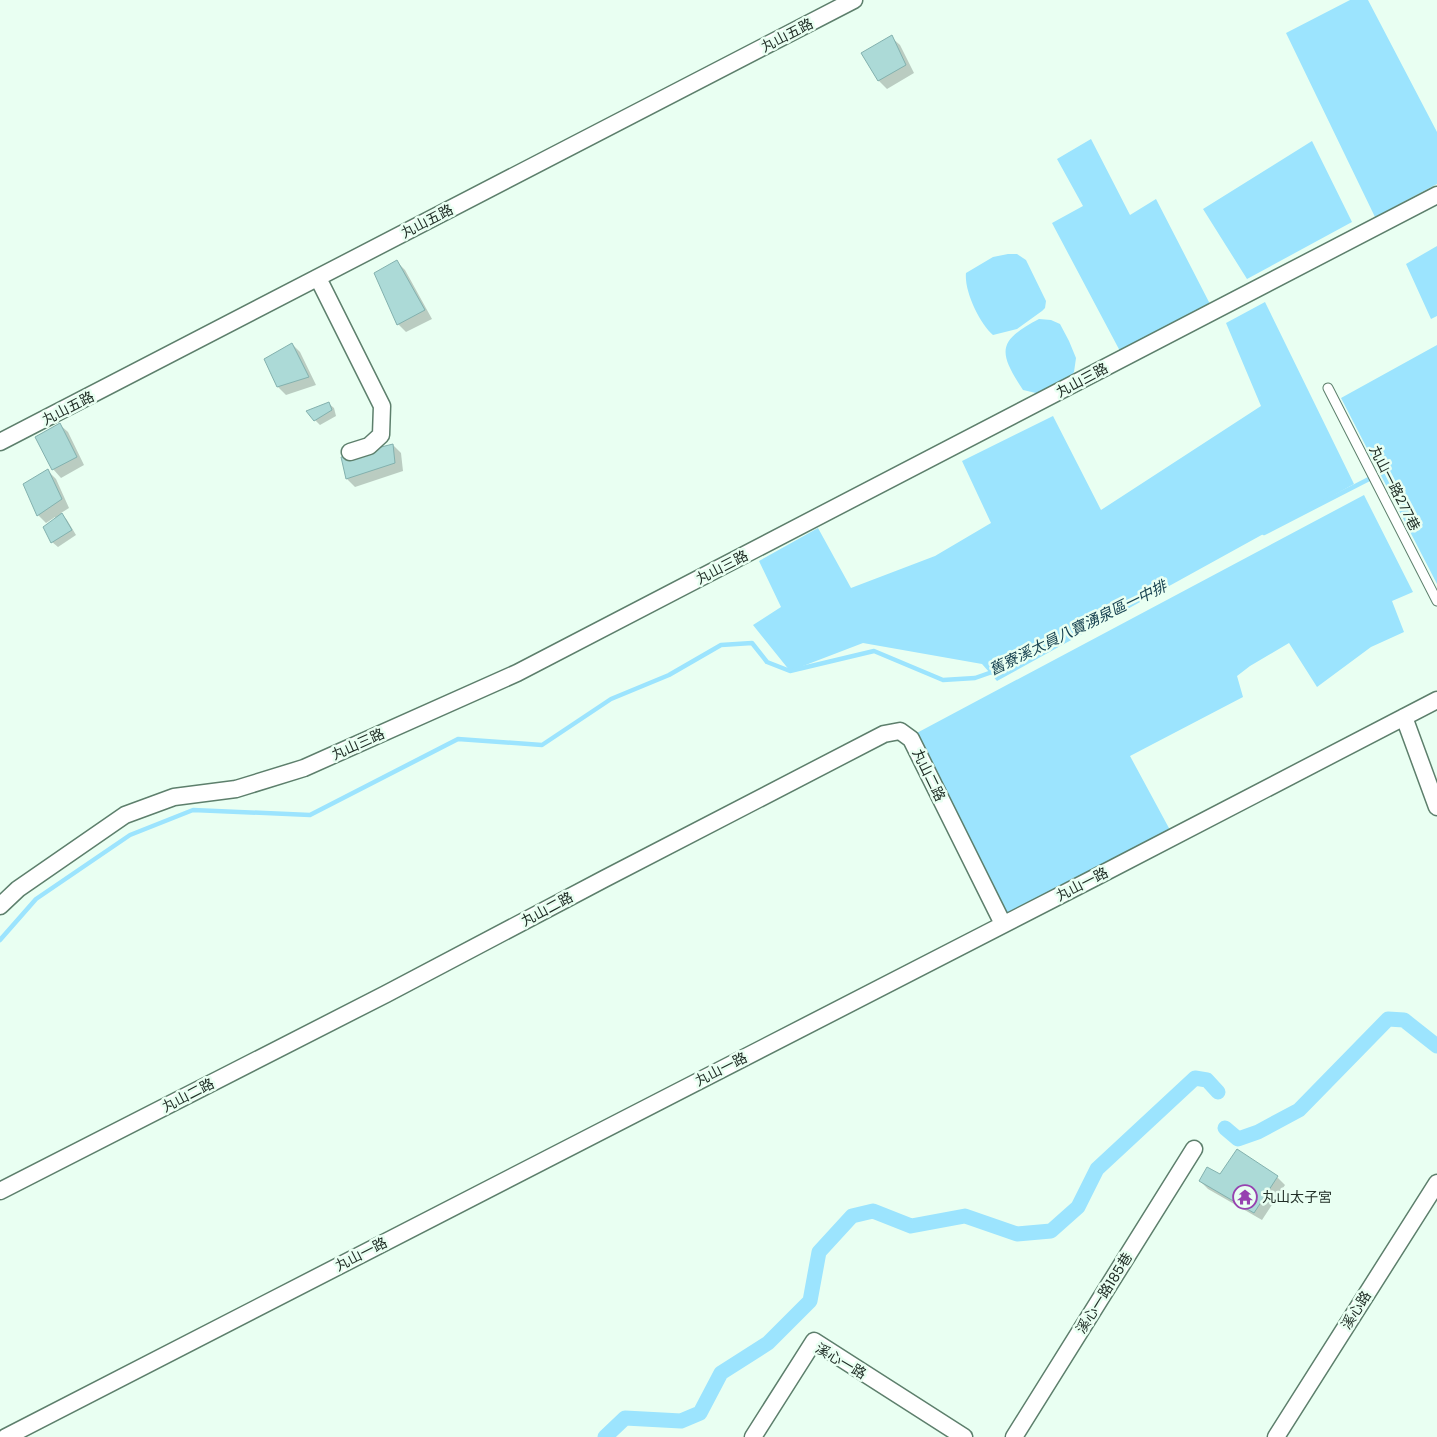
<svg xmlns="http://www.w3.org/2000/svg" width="1437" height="1437" font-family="Poppins,'Noto Sans TC',sans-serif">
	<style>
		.water { fill: #9ce4fe }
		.shadow { fill: #0003 }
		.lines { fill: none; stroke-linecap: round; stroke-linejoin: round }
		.stream { stroke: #9ce4fe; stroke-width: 4.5 }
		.canal { stroke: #9ce4fe; stroke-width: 15 }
		.building { fill: #acdad7; stroke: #83b1ae }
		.service-casing { stroke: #5d7f6c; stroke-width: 11 }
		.minor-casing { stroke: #5d7f6c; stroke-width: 19 }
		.service { stroke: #fff; stroke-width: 9 }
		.minor { stroke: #fff; stroke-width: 16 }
		.labels { text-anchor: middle; stroke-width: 5; stroke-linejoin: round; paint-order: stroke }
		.street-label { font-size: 14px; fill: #202e26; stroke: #e9fff2 }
		.poi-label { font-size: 14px; fill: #202e26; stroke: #e9fff2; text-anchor: start }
		.water-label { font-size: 15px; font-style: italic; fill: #174250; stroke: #e9fff2 }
	</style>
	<rect width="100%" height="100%" fill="#e9fff2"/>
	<!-- water -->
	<path class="water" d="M1350 0H1368L1437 132V184L1375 217 1286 33Z
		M1091 139 1130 215 1156 199 1210 304 1121 353 1052 223 1083 206 1057 159Z
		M1312 141 1352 222 1247 279 1203 209Z
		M1437 246V316L1431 319 1406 264Z
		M1008 254H1017L1026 260 1046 301 1045 308 1042 311 1017 329 993 335C980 324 964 291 966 273L993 257Z
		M1265 302 1354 484 997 681 982 664 863 643 790 671 753 625 781 607 759 561 818 528 851 588 935 556 991 523 962 461 1053 416 1101 510 1261 406 1226 323Z
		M1039 319 1051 320 1060 324 1069 341 1076 358 1074 372 1066 382 1047 393H1036L1023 390C998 352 997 341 1039 319Z
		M1437 345V584L1341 398Z
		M1364 495 1413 592 1392 601 1404 632 1371 647 1317 687 1289 643 1250 666 1237 676 1243 697 1130 756 1170 830 1007 915 913 735Z"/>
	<!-- shadow -->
	<path class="shadow" d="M891 37 900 45 914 73 887 89 879 81 863 53Z
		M397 262 405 270 432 319 406 332 398 324Z
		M292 344 300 352 316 385 286 395 278 387Z
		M328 403 334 408 336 416 320 425 315 420Z
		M59 424 68 432 84 465 61 478 53 469Z
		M393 445 401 453 403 471 355 487 347 479Z
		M48 471 56 479 69 508 61 513 67 520 76 535 58 547 52 542 56 519 55 517 46 523 38 515Z
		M1220 1176 1277 1177 1285 1185 1262 1220 1208 1189 1200 1181Z"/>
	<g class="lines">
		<!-- stream -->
		<path class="stream" d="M1264 533 1369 479
			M0 940 36 899 130 835 193 810 310 815 458 739 542 745 611 699 669 675 721 645 752 643 767 662 790 671 874 651 943 680 975 678 995 671"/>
		<!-- canal -->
		<path class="canal" d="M1225 1128 1238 1139 1258 1132 1299 1110 1388 1019 1404 1020 1437 1046
			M605 1437 625 1418 681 1421 700 1413 721 1373 768 1343 810 1301 819 1252 852 1216 873 1211 911 1226 965 1216 1017 1234 1051 1231 1078 1207 1097 1169 1195 1078 1207 1080 1218 1092"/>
	</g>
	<!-- building -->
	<path class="building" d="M892 35 906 65 878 81 861 53Z
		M397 260 425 310 397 325 374 273Z
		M292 343 309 377 277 387 264 359Z
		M329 402 332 410 314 421 306 411Z
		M60 423 77 457 52 470 35 437Z
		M393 444 395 463 346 479 341 457Z
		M48 469 62 499 37 516 23 484Z
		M62 513 72 530 51 543 43 527Z
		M1237 1149 1278 1176 1254 1213 1199 1181 1207 1167 1220 1174Z"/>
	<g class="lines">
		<!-- service casing -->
		<g class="service-casing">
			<path id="service" d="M1328 388 1437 601"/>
		</g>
		<!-- minor casing -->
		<g class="minor-casing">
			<path id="minor" d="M318 278 382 406 381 435 369 446 350 452
				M0 442 854 0
				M1404 717 1437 807
				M0 906 18 889 125 815 174 797 236 789 304 768 517 673 1437 195
				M0 1191 386 994 604 879 884 734 900 731 911 739 1003 924
				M6 1437 1096 877 1437 700
				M753 1437 814 1341 964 1437
				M1014 1437 1194 1149
				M1276 1437 1437 1183"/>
		</g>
		<!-- service -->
		<use href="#service" class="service"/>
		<!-- minor -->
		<use href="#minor" class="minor"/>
	</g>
	<!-- icons -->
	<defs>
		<g id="temple-ring" transform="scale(1.25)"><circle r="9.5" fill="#e9fff2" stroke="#9642b0" stroke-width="1.5"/><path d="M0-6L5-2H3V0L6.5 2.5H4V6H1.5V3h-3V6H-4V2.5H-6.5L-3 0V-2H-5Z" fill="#9642b0"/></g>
	</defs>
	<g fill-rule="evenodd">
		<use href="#temple-ring" x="1245" y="1197"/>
	</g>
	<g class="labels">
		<!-- street labels -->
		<g class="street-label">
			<text transform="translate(787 35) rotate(-27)" y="5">丸山五路</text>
			<text transform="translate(427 221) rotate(-27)" y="5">丸山五路</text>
			<text transform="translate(1082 380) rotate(-28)" y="5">丸山三路</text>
			<text transform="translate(68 408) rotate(-27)" y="5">丸山五路</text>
			<text transform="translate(1395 488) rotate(63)" y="5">丸山一路277巷</text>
			<text transform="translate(722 567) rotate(-27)" y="5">丸山三路</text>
			<text transform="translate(358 744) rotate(-24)" y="5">丸山三路</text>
			<text transform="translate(929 775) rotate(64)" y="5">丸山二路</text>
			<text transform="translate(1082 884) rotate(-27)" y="5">丸山一路</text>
			<text transform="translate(547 909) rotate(-28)" y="5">丸山二路</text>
			<text transform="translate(721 1069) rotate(-27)" y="5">丸山一路</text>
			<text transform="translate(188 1095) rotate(-27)" y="5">丸山二路</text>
			<text transform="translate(361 1254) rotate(-27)" y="5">丸山一路</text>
			<text transform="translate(1104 1293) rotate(-58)" y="5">溪心一路185巷</text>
			<text transform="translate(1356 1310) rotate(-58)" y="5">溪心路</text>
			<text transform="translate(841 1361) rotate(30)" y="5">溪心一路</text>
		</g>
		<!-- poi labels -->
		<g class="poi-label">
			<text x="1262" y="1202">丸山太子宮</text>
		</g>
		<!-- water labels -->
		<g class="water-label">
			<text transform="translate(1078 628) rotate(-26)" y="5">舊寮溪太員八寶湧泉區一中排</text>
		</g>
	</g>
</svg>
